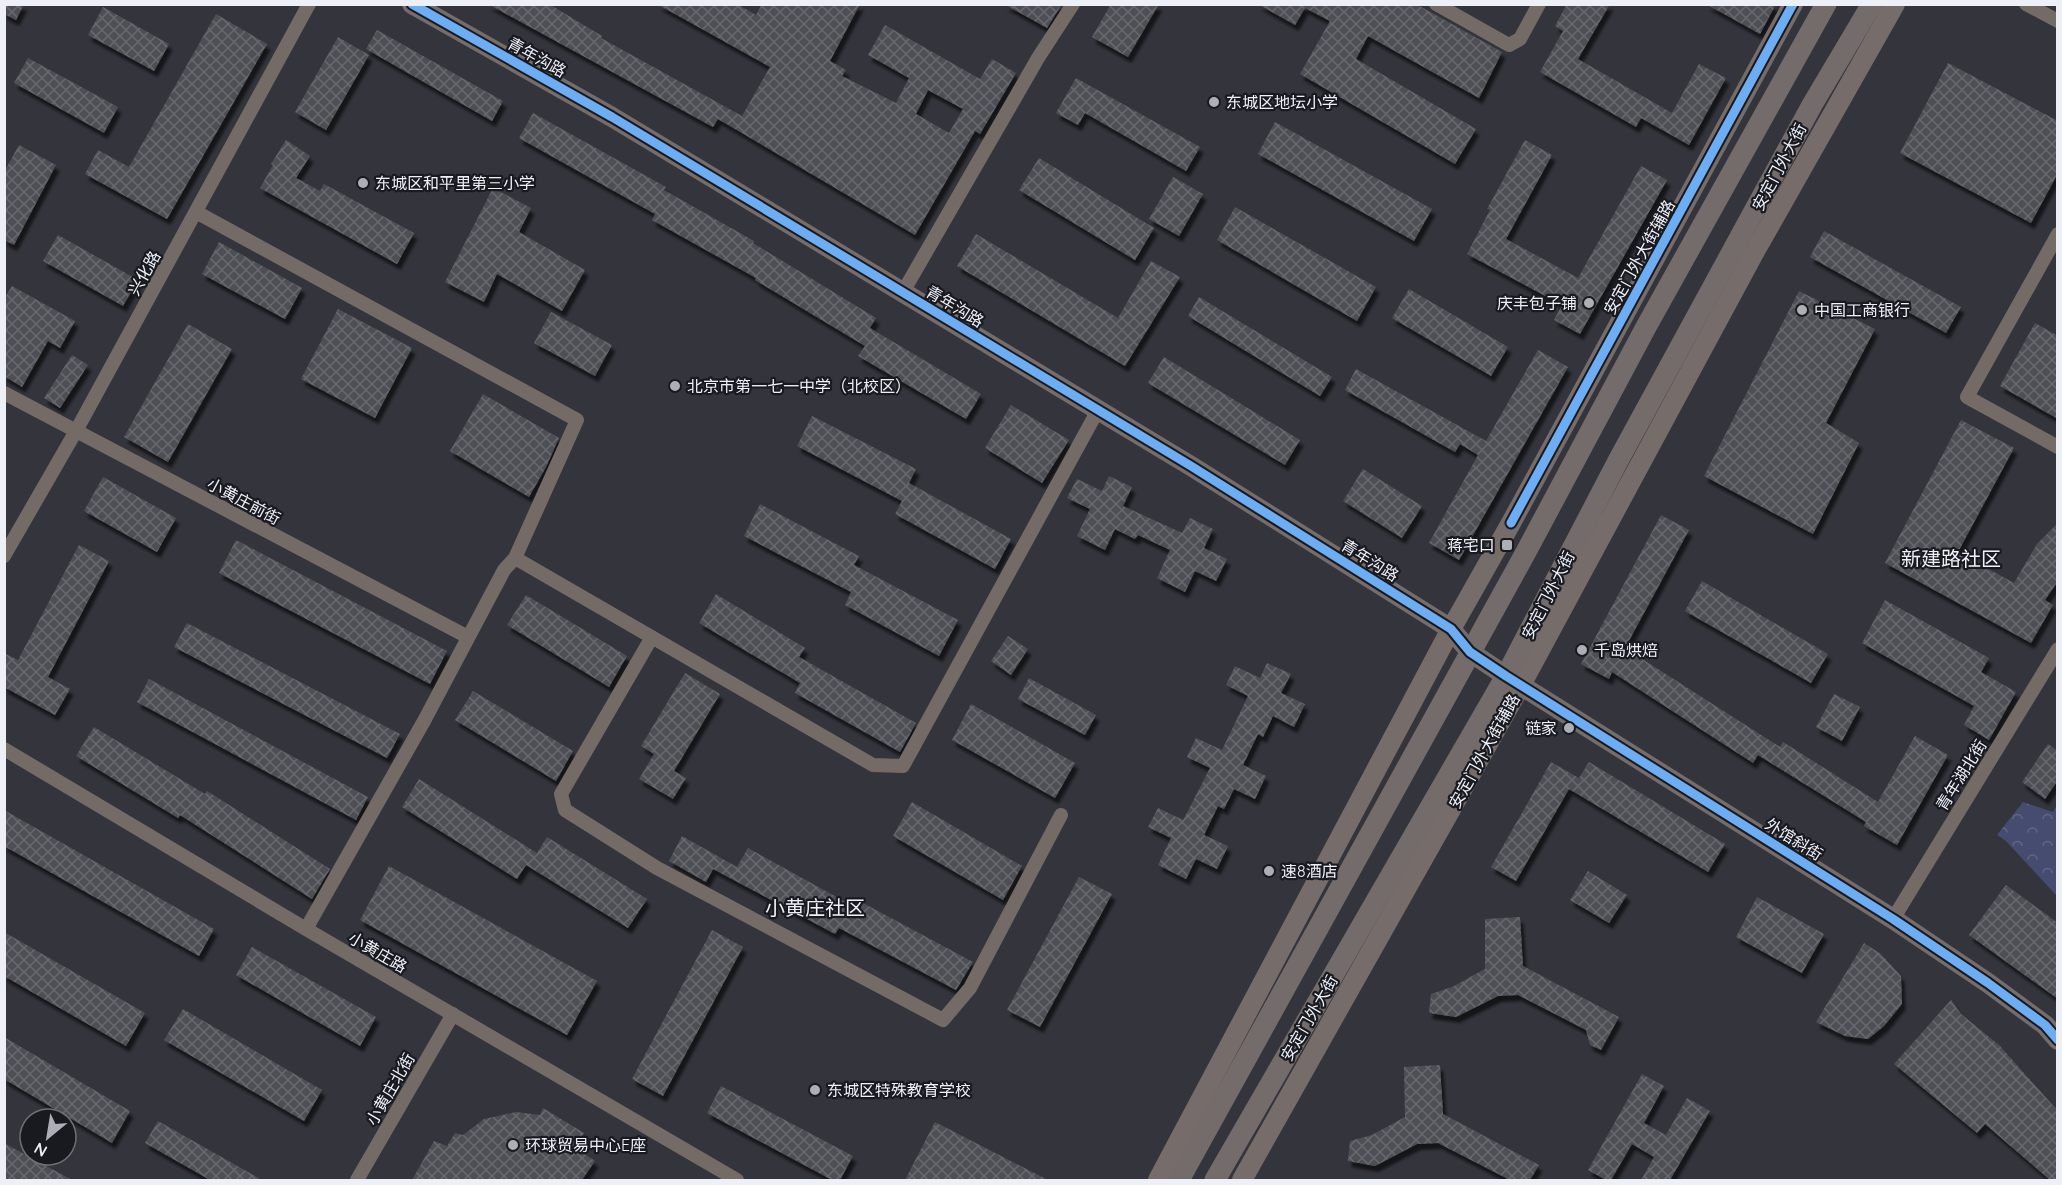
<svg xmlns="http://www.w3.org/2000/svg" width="2062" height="1185" font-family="Quicksand,'Noto Sans SC',sans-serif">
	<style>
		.park { fill: url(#park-crowns) }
		.building { fill: url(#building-cross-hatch); fill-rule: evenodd; filter: url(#shadow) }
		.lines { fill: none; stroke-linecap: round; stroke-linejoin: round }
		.street { stroke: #746a66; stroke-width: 14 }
		.secondary { stroke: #766c6a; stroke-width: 20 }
		.primary { stroke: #746c6b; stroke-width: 21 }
		.cycleway-casing { stroke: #191a20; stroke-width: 13 }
		.cycleway { stroke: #6dadf4; stroke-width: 9 }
		.poi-dot { fill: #adafb6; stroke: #191a20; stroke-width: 2 }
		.labels { text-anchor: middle; stroke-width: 4.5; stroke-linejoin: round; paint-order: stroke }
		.street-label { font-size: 16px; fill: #eef0f8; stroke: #191a20 }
		.poi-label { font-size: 16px; fill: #eef0f8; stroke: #191a20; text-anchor: start }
		.quarter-label { font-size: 20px; fill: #eef0f8; stroke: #191a20 }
	</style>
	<defs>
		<pattern id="park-crowns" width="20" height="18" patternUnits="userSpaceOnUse" patternTransform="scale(1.5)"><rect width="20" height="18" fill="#464c70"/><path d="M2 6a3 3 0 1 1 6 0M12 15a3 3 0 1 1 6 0" fill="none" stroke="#616685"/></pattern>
		<pattern id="building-cross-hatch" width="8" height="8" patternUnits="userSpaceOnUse" patternTransform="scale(1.5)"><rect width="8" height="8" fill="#4e4f55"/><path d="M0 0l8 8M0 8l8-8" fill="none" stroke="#68696e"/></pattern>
		<filter id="shadow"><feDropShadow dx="3.5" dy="6" stdDeviation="1.5" flood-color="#0009"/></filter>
	</defs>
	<rect width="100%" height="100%" fill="#34353c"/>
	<!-- park -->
	<path class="park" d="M2023 802 2053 812 2057 805V896L2006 841 1997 835Z"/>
	<!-- building -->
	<path class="building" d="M4 4H24L16 20 4 14Z
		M488 4H549L602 36 601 38 742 116 770 67 657 4H737L756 15 762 4H860L830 61 846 70 842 76 896 103 909 78 868 55 885 25 980 79 992 59 1016 73 980 134 975 131 915 235 718 119 713 127ZM928 90 963 109 949 133 916 114Z
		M1004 4H1062L1047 28Z
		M1111 4H1159L1128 57 1092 37Z
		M1258 4H1416L1502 52 1479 98 1368 36 1356 59 1476 129 1455 164 1300 74 1330 21 1305 8 1295 25Z
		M1567 4H1610L1578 59 1672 113 1699 64 1726 78 1689 145 1641 118 1636 127 1540 72 1563 31 1555 26Z
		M1706 4H1776L1760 34Z
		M103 7 169 44 154 71 88 35Z
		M216 14 267 44 167 219 85 174 98 150 129 167Z
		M377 30 503 101 492 121 366 49Z
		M338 37 369 55 326 130 295 112Z
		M28 58 118 107 104 133 14 83Z
		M1948 63 2058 121V173L2031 223 1900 153Z
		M1076 78 1200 147 1186 171 1085 113 1078 125 1056 113Z
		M533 113 666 187 664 190 754 241 753 243 876 318 870 328 981 394 966 419 858 356 865 346 755 280 756 278 652 220 655 214 519 138Z
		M1275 122 1432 209 1414 241 1258 154Z
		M286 140 310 156 296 178 320 191 324 184 414 233 397 264 260 188 273 165 271 164Z
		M1525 140 1552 155 1506 239 1578 278 1641 166 1667 180 1580 334 1554 320 1562 305 1467 254 1490 210 1487 209Z
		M19 145 56 165 14 245 4 240V172Z
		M1039 158 1154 228 1135 260 1019 190Z
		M1173 177 1203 194 1179 236 1149 219Z
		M493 188 531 208 519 232 585 270 562 311 497 274 484 302 445 282Z
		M1235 207 1376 287 1357 321 1217 240Z
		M1824 231 1961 307 1946 333 1810 257Z
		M976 234 1118 318 1151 261 1180 277 1125 366 957 266Z
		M58 235 138 280 123 306 43 261Z
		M219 242 302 288 285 319 202 274Z
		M12 286 75 321 60 348 48 341 22 387 4 376V299Z
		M1409 289 1508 347 1491 376 1392 318Z
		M1799 291 1875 329 1826 423 1859 443 1813 534 1704 476Z
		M1199 297 1332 377 1320 396 1188 316Z
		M338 309 412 348 375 418 301 379Z
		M551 312 612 345 595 376 534 343Z
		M2035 323 2058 336V419L2000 386Z
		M188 324 232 349 168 462 124 437Z
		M1538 350 1568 367 1459 560 1429 543 1478 455 1460 444 1455 452 1345 390 1356 369 1486 441Z
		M72 355 88 365 60 408 44 398Z
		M1164 357 1300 440 1285 465 1148 383Z
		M483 394 559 438 546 467 529 497 450 451Z
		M1011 405 1069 440 1042 483 985 448Z
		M812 416 916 469 909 483 1011 539 995 569 895 514 902 501 797 446Z
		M1961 420 2014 448 1958 552 2014 583 2037 544 2058 523V581L2045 600 2053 605 2031 643 1885 563Z
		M1363 469 1422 506 1402 538 1343 501Z
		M1109 476 1132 487 1123 506 1182 533 1190 518 1213 529 1204 548 1227 559 1216 581 1195 571 1185 592 1157 578 1170 550 1138 535 1135 539 1115 529 1105 550 1077 536 1090 509 1067 498 1077 479 1102 491Z
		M103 477 176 518 157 552 84 511Z
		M760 504 859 556 854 565 958 620 939 656 845 605 851 592 744 536Z
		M1661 515 1689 530 1625 648 1780 747 1783 742 1878 802 1915 736 1948 755 1897 845 1864 826 1866 822 1758 755 1753 763 1612 672 1609 679 1581 664Z
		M236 540 447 651 430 684 219 573Z
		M79 545 109 561 48 677 70 689 55 715 4 687V653L18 660Z
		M1702 581 1828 654 1811 683 1685 611Z
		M716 594 805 648 799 657 916 723 900 752 795 693 800 683 699 623Z
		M526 595 627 656 609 687 507 625Z
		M1885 600 1989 658 1981 672 2016 692 1989 740 1964 725 1974 706 1862 643Z
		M187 623 400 734 387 758 174 647Z
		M1008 636 1028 649 1011 675 991 661Z
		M1267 663 1291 674 1281 693 1305 704 1294 727 1273 716 1263 737 1258 734 1243 765 1266 776 1255 799 1234 789 1224 809 1218 806 1204 835 1228 846 1217 869 1196 859 1186 879 1158 865 1171 838 1148 827 1158 808 1183 820 1191 805 1210 768 1187 757 1196 738 1222 750 1248 696 1226 685 1235 666 1260 678Z
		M685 673 720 694 674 771 686 778 673 799 639 779 654 754 641 746Z
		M1029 678 1096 715 1085 735 1018 699Z
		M149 679 368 797 356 820 137 702Z
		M473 691 573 751 556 781 455 720Z
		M1834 694 1860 707 1842 741 1816 727Z
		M971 704 1075 763 1055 798 952 740Z
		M94 727 205 794 207 791 330 869 312 899 180 815 178 818 76 756Z
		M2048 744 2058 751V780L2045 799 2022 782Z
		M1551 762 1579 778 1589 762 1725 844 1708 872 1569 789 1516 881 1491 867Z
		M419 779 537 853 547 837 647 899 628 928 526 865 517 879 402 807Z
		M912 802 1022 866 1003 900 893 836Z
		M4 810 214 929 199 956 4 846Z
		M682 836 737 867 748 848 860 910 863 903 973 962 956 990 839 928 835 934 713 869 706 882 669 861Z
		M389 866 597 981 567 1035 360 920Z
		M1588 871 1627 895 1609 923 1570 900Z
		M1079 877 1112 894 1040 1027 1007 1010Z
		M2006 885 2058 923V999L1969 935Z
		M1757 897 1824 934 1802 973 1736 937Z
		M1520 917 1523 966 1619 1017 1601 1050 1590 1045 1586 1030 1518 995 1498 996 1456 1017 1429 1013 1431 994 1452 987 1485 969V919Z
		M712 930 743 947 663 1096 632 1079Z
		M4 932 145 1013 126 1046 4 976Z
		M1864 943 1881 954 1901 976 1902 1004 1884 1026 1868 1039 1845 1036 1816 1022Z
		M252 947 376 1017 360 1046 236 975Z
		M1951 1000 1961 1014 2000 1046 2058 1111V1180H2050L1985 1124 1977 1133 1894 1064Z
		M183 1009 322 1090 304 1121 164 1040Z
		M4 1037 130 1111 112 1143 4 1079Z
		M1440 1065 1443 1114 1539 1165 1530 1180H1506V1178L1438 1143 1417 1144 1375 1166 1348 1161 1350 1141 1372 1135 1405 1117 1404 1067Z
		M1642 1074 1664 1086 1644 1123 1666 1135 1687 1098 1710 1111 1670 1180H1641L1654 1157 1632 1144 1611 1180H1606L1588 1170Z
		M721 1086 853 1156 840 1180H832L707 1113Z
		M543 1108 584 1133 576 1148 595 1161 582 1180H412L434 1141 447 1146 455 1133 463 1135 484 1119 516 1112 540 1115Z
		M158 1121 262 1180H210L145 1143Z
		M935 1122 1048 1180H905Z
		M4 1143 72 1180H4Z"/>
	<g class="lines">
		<!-- street -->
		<path class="street" d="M1436 4 1509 45 1520 39 1539 4
			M2026 4 2058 21
			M196 212 577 420 515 558 504 570 424 721 306 929
			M2058 234 1967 397 2058 447
			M903 292 1038 58 1073 4
			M4 393 468 637
			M4 556 76 431 309 4
			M515 558 873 765 903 766 1098 410
			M652 637 561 794 565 810 657 868 943 1020 970 988 1061 815
			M4 749 306 929 737 1180
			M1893 919 2058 649
			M357 1180 453 1014"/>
		<!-- secondary -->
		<path class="secondary" d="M412 4 612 117 1191 466 1451 629 1470 652 1506 676 1893 919 1988 983 2045 1025 2058 1040
			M1158 1180 1451 629 1511 523 1793 4
			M1242 1180 1521 685 1754 253 1895 4"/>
		<!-- primary -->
		<path class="primary" d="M1179 1180 1526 552 1646 327 1826 4
			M1215 1180 1506 676 1619 459 1812 105 1872 4"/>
		<!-- cycleway casing -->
		<g class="cycleway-casing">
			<path id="cycleway" d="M412 4 612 117 1191 466 1451 629 1470 652 1506 676 1893 919 1988 983 2045 1025 2058 1040
				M1511 523 1793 4"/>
		</g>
		<!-- cycleway -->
		<use href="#cycleway" class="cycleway"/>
	</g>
	<!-- markers -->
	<g class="poi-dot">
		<circle cx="1214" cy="102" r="6"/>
		<circle cx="363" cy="183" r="6"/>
		<circle cx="1589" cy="303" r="6"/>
		<circle cx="1802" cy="310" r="6"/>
		<circle cx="675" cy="386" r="6"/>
		<rect x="1501" y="539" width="12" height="12" rx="3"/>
		<circle cx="1582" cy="650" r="6"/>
		<circle cx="1569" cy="728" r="6"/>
		<circle cx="1269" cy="871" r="6"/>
		<circle cx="815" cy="1090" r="6"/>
		<circle cx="513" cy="1145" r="6"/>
	</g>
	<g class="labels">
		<!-- street labels -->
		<g class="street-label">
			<text transform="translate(537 57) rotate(29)" y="6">青年沟路</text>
			<text transform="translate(1779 167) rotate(-62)" y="6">安定门外大街</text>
			<text transform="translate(1639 257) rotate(-61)" y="6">安定门外大街辅路</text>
			<text transform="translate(144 273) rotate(-61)" y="6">兴化路</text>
			<text transform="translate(955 306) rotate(31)" y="6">青年沟路</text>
			<text transform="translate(244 501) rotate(28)" y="6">小黄庄前街</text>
			<text transform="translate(1370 560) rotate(32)" y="6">青年沟路</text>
			<text transform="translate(1548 595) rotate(-63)" y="6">安定门外大街</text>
			<text transform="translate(1484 751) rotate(-61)" y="6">安定门外大街辅路</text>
			<text transform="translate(1961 775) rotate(-58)" y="6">青年湖北街</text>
			<text transform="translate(1794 839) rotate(32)" y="6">外馆斜街</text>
			<text transform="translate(378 952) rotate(30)" y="6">小黄庄路</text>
			<text transform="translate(1309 1018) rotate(-60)" y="6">安定门外大街</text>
			<text transform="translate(390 1089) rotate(-60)" y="6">小黄庄北街</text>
		</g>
		<!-- poi labels -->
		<g class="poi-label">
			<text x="1226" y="108">东城区地坛小学</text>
			<text x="375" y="189">东城区和平里第三小学</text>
			<text x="1577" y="309" text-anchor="end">庆丰包子铺</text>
			<text x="1814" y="316">中国工商银行</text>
			<text x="687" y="392">北京市第一七一中学（北校区）</text>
			<text x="1495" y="551" text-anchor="end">蒋宅口</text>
			<text x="1594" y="656">千岛烘焙</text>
			<text x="1557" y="734" text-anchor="end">链家</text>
			<text x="1281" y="877">速8酒店</text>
			<text x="827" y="1096">东城区特殊教育学校</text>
			<text x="525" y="1151">环球贸易中心E座</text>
		</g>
		<!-- quarter labels -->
		<g class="quarter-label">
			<text x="1951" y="566">新建路社区</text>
			<text x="815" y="915">小黄庄社区</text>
		</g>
	</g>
	<!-- border -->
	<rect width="2062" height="1185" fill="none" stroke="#eef0f8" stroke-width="12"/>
	<!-- north arrow -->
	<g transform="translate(48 1137) rotate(210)"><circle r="28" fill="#191a20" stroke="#6e7076" stroke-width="1.5"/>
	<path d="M0-4.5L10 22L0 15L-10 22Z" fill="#adafb6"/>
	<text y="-9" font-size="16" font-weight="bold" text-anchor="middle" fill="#eef0f8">N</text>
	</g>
</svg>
